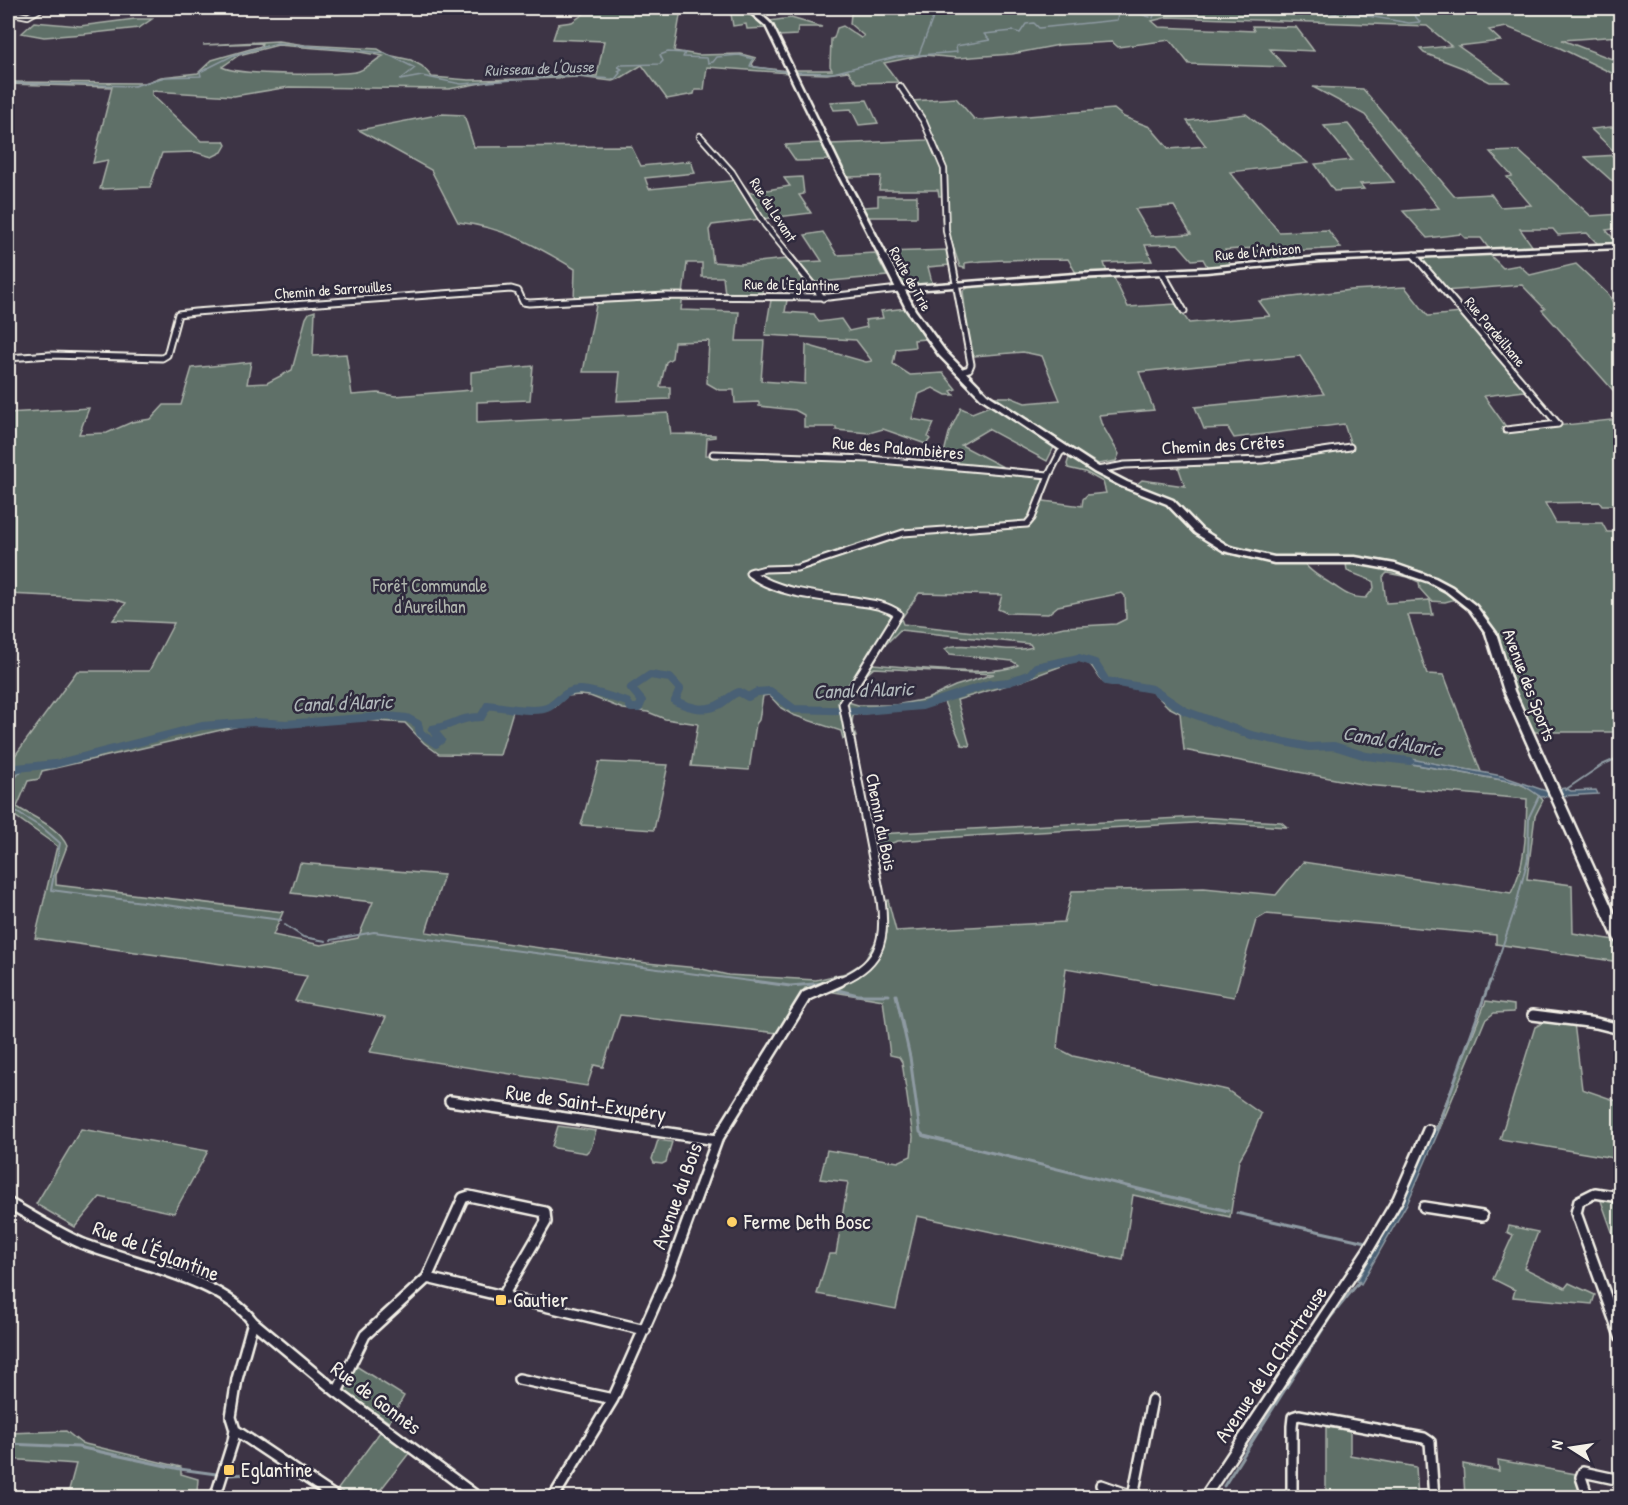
<svg xmlns="http://www.w3.org/2000/svg" width="1628" height="1505" font-family="'Patrick Hand',sans-serif">
	<style>
		.green { fill: #5e6f67; stroke: #a9b0a8; stroke-width: 1.5; fill-rule: evenodd }
		.water { fill: #4a6074; stroke: #8e9aa2; stroke-width: 1.5 }
		.lines { fill: none; stroke-linecap: round; stroke-linejoin: round }
		.stream-far2 { stroke: #8e9aa2; stroke-width: 1.5 }
		.stream-far1 { stroke: #8e9aa2; stroke-width: 2 }
		.stream { stroke: #8e9aa2; stroke-width: 3 }
		.canal { stroke: #4a6074; stroke-width: 8 }
		.street-far3-casing { stroke: #f4f1e8; stroke-width: 8 }
		.street-far2-casing { stroke: #f4f1e8; stroke-width: 9 }
		.street-far1-casing { stroke: #f4f1e8; stroke-width: 11 }
		.street-casing { stroke: #f4f1e8; stroke-width: 14 }
		.secondary-casing { stroke: #f4f1e8; stroke-width: 5 }
		.primary-casing { stroke: #f4f1e8; stroke-width: 5 }
		.street-far3 { stroke: #2f2a3d; stroke-width: 4.5 }
		.street-far2 { stroke: #2f2a3d; stroke-width: 5 }
		.street-far1 { stroke: #2f2a3d; stroke-width: 7 }
		.street { stroke: #2f2a3d; stroke-width: 9 }
		.secondary { fill: #2f2a3d; fill-rule: evenodd }
		.primary { fill: #2f2a3d; fill-rule: evenodd }
		.poi-dot { fill: #ffd166; stroke: #2f2a3d; stroke-width: 2 }
		.labels { text-anchor: middle; stroke-width: 5; stroke-linejoin: round; paint-order: stroke }
		.far-street-label { font-size: 15px; fill: #f4f1e8; stroke: #2f2a3d }
		.far-water-label { font-size: 16px; font-style: italic; fill: #b0b7ba; stroke: #2f2a3d }
		.street-label { font-size: 18px; fill: #f4f1e8; stroke: #2f2a3d }
		.park-label { font-size: 18px; fill: #b0b6ae; stroke: #2f2a3d }
		.water-label { font-size: 20px; font-style: italic; fill: #b0b7ba; stroke: #2f2a3d }
		.near-street-label { font-size: 21px; fill: #f4f1e8; stroke: #2f2a3d }
		.near-poi-label { font-size: 21px; fill: #f4f1e8; stroke: #2f2a3d; text-anchor: start }
	</style>
	<rect width="100%" height="100%" fill="#3d3445"/>
	<filter id="ink" filterUnits="userSpaceOnUse"><feTurbulence type="fractalNoise" baseFrequency=".0167" numOctaves="2"/><feDisplacementMap in="SourceGraphic" scale="12" xChannelSelector="R" yChannelSelector="G"/><feConvolveMatrix kernelMatrix="1 2 1 2 8 2 1 2 1" color-interpolation-filters="sRGB"/></filter>
	<g filter="url(#ink)">
		<!-- green -->
		<path class="green" d="M592 8 681 10 674 51 698 55 741 54 756 58 752 64 754 67 788 71 789 73 707 67 704 90H695L694 94 667 99 642 65 619 79 612 81 578 77 492 81 449 89 289 87 234 96 152 91V95L201 141H224L226 145 222 152 212 157 195 152 162 153 150 187 100 189 108 160 93 163 112 87 8 84V82L145 83 161 77 198 73 212 60 261 46 262 43 203 45 278 41 305 45 378 49 388 55 411 60 422 66 432 77 469 80 524 79 566 74 597 76 604 41 553 39 558 24 572 22ZM278 45 354 51 383 56C375 60 364 71 355 72 333 75 239 76 222 67L239 55Z
			M730 8C745 9 759 15 767 28L747 29 746 24 733 26Z
			M860 8H884L888 10 893 8H1620L1612 9 1620 17V36L1562 40 1620 62V77L1560 48 1507 27 1489 30 1501 41 1458 46 1509 82H1490L1463 68 1424 53 1420 49 1451 46 1427 26 1168 17 1152 21 1159 27 1254 31 1252 26 1296 27 1314 51 1270 49 1285 67 1189 64 1170 40 1118 47 1112 42 1059 45 1012 54 958 58 924 55 884 63 898 82 857 83 848 71 827 74 795 73 794 70H832L830 66 831 39 834 38 837 28 843 26 861 38 864 36 850 24 851 14Z
			M791 18 822 27H798L797 35 778 36 769 21Z
			M135 19H152L139 28 84 34 44 37 22 33 34 22 80 26Z
			M1313 87 1363 89 1454 196 1491 194 1500 207 1531 205 1507 177 1512 176 1490 152 1519 151 1591 216 1620 214V228L1606 230 1619 245H1599L1587 233 1558 235 1553 229H1520L1533 247 1490 250 1481 238H1465L1461 234 1427 238 1403 211 1439 208 1365 115Z
			M956 98 974 119 980 120 1114 109 1124 117 1150 127 1169 149 1206 146 1187 121 1246 114 1308 163 1230 172 1279 232 1328 230 1341 248 1292 251 1296 259 1267 263 1255 248 1225 250 1231 267 1208 268 1203 259 1192 260 1178 244 1145 245 1152 261 1104 263 1107 272 1076 273 1068 259C1033 260 999 258 965 263V268L960 267 947 229 943 228 942 217H948L947 196H939L938 190H879L881 176 848 177 831 144 927 140 931 133 930 128 913 101ZM1174 206 1191 234 1151 236 1135 209Z
			M867 100 878 123 859 125 851 109 834 110 830 102Z
			M442 114 464 115 474 147 631 146 641 166 691 161 695 173 645 178 649 189 740 180 750 193 790 186 784 178 802 177 804 194 799 195 811 213 712 225 709 230 713 262 740 264 786 259 790 263 822 261 805 235 823 232 837 255 875 253 887 276 761 287 763 295 725 294 723 277H702V263H687L681 310 739 312 736 341H764L761 381 805 384 806 345 866 362 872 361 856 340 765 335 771 300H787L785 312 814 314 819 322 841 319 849 331 867 327 865 320 883 318 881 311 907 308 925 339 914 340 915 347 896 349 893 364 910 375 943 373 956 389 951 391 954 395H946L933 388 919 394 912 419 934 423 928 437 930 439 926 444 883 429 869 433 836 430V427H804V415L795 410 759 406V402L735 403 734 390H719L707 383 709 341 674 342 672 358 666 362 660 387H670V399L617 401 620 372H583L597 300 574 301 575 269C535 245 506 228 458 222L431 170 359 130Z
			M1348 124 1394 182 1360 184 1364 189 1334 191 1315 164 1352 160 1324 126Z
			M1620 126V188L1585 157 1618 155 1591 129Z
			M823 143 831 160 796 161 785 145Z
			M853 193H856L864 207 878 206V196H917V217H869L874 229H871Z
			M948 250 950 265 928 267 933 286 901 284 884 252Z
			M1488 253 1503 268 1519 265 1530 275 1576 264 1609 295 1619 315 1617 317 1620 319V398L1542 310 1545 309 1522 285 1443 291 1414 257Z
			M1114 278 1128 307 1176 304 1189 323 1270 316 1259 301 1351 290 1405 287 1428 316 1462 313 1532 390 1484 396 1509 431 1620 419V511L1616 505H1602L1600 502 1545 503 1556 523H1602L1607 532H1620V732H1532L1492 628 1480 611 1457 590 1424 572 1395 564 1276 557 1230 548 1203 531 1178 505 1136 485 1142 480 1185 486 1178 466 1247 465 1352 448 1344 424 1234 438 1228 428 1204 429 1195 407 1324 394 1300 356 1139 372 1154 410 1099 415 1101 423 1119 454 1116 461 1098 464 989 397H1010L1025 403 1060 400 1042 356 1023 352 974 356 970 351 963 291 969 287Z
			M315 311 313 356 346 354 352 395 378 393 395 396 471 390V372L533 366 530 400 477 402V423L668 413 671 434 715 435V437L707 438 706 455 868 461 958 471V460L943 457 949 433 961 408 972 413 992 405 1055 445 1047 461 988 429 961 445 1020 476 1045 478 1044 501 1082 506 1083 499 1087 495 1106 493 1103 482 1085 472 1068 468 1067 464 1070 455 1168 504 1200 536 1213 545 1233 554 1304 563C1312 574 1321 577 1331 584 1346 593 1347 597 1366 598L1374 588 1373 581 1347 571 1346 563C1384 567 1426 571 1456 599L1445 602 1430 601 1433 615H1408L1427 674 1444 675 1481 772 1400 758 1401 762 1513 782C1524 785 1536 792 1543 800L1535 816 1527 879 1572 885 1573 933 1614 940 1620 962 1496 944V935L1266 914 1256 920 1234 997 1066 968 1057 1048 1073 1056 1227 1090 1261 1114 1249 1143 1239 1160 1230 1217 1133 1195 1123 1260 917 1216 896 1309 817 1294 829 1254H836L848 1182 820 1179 827 1150 898 1162 911 1156 913 1137 902 1062 899 1057 890 1055 883 1000 828 991 823 985 805 988 778 1033 620 1015 603 1067 594 1065 587 1086 370 1052 386 1017 295 1001 307 976 35 938 57 846 8 811V756L14 757 77 671H149L174 623 113 620 126 603 113 599 8 594V413L89 408 79 434 107 433 132 422 151 419 164 405H181L192 368 251 362 247 384 267 383 292 370 306 318 309 313ZM1387 573 1408 577 1419 582 1420 589 1430 600 1386 603 1383 577ZM919 593 1002 595 998 609 1007 613 1048 614 1058 606 1122 593 1125 596 1126 619 1116 624 1064 627 1033 634 983 633 903 624 901 619ZM900 630 1030 644 1032 647C1010 655 959 639 945 649L950 654 1012 661 1018 665C992 678 906 667 873 664L883 647ZM1075 661C1096 662 1091 669 1103 682L1153 692 1168 707 1180 713 1184 750 1366 785 1527 799C1526 830 1526 865 1511 893L1303 862 1276 895 1204 888 1072 891 1064 922 896 931 888 900 883 902 887 933 878 937 864 962 846 973 816 980 728 975 698 968 647 963 426 932 444 875 300 863 291 893 373 902 358 938 321 945 273 935 283 912 56 885V875L67 846C58 826 34 818 17 807L28 781 39 779 42 771 243 725H307L348 719 405 723 424 743 439 754 500 755 513 711 545 710 555 707 567 696 579 695 590 696 623 709 648 712 665 719 698 724 691 766 749 770 756 724 759 720 763 696 769 695 781 708 793 715 841 731 843 739 856 737 852 723 853 715 926 707 944 702 962 745 970 746 957 700 1021 681ZM874 668 994 674 955 686 927 699 895 705H858L848 702 867 674Z
			M599 762 668 765 654 830 581 825Z
			M1200 817 1281 822 1287 827 1211 822 971 836 898 841 885 845 882 852 877 853 874 839 876 834Z
			M1486 1001 1514 1005V1012L1494 1013 1485 1020 1440 1128 1436 1127Z
			M1561 1021 1574 1023 1582 1089 1620 1102V1159L1500 1139 1535 1027 1544 1022Z
			M558 1126 596 1131 591 1148 586 1153 555 1148 552 1146Z
			M81 1129 208 1151 174 1213 100 1197 75 1227 36 1204Z
			M658 1140 672 1142 666 1162 662 1164 654 1163 652 1159Z
			M1600 1198 1620 1201V1254Z
			M1509 1226 1538 1232 1524 1268 1565 1288 1569 1283 1595 1295 1592 1304 1513 1297 1515 1290 1493 1279 1513 1235 1507 1232Z
			M356 1366 404 1396 389 1422 343 1390Z
			M1326 1427 1350 1431V1455L1416 1467 1418 1497H1326Z
			M66 1431 81 1443 181 1467V1474L198 1479 197 1492 209 1494 207 1498 67 1497 76 1464 8 1459V1433Z
			M380 1432 410 1452 375 1497H351L338 1489Z
			M1498 1460 1576 1474 1583 1497H1465L1463 1464 1499 1471Z"/>
		<!-- water -->
		<path class="water" d="M1400 757 1502 776 1546 791 1565 788 1571 791 1596 790 1598 794 1541 797 1523 785 1514 782 1401 762Z
			M1436 1127 1440 1128 1408 1202 1361 1284 1357 1281 1404 1197Z"/>
		<g class="lines">
			<!-- stream-far2 -->
			<path class="stream-far2" d="M1260 8 1301 16 1318 9 1336 14 1339 11 1409 23 1420 22 1411 11 1422 8
				M1423 8H1447
				M1153 18 1156 9 1160 8
				M919 54 933 18 931 11 925 8
				M8 83 134 86 165 77 201 76 200 72 234 55 277 43 385 53 415 68 400 80 422 76 461 84 565 76 615 79 620 73 618 71 622 69 618 67 621 65 660 64 663 61 660 55 668 52 685 53 683 57 707 58 708 63 713 62 717 57 739 55 753 59 750 66 788 72 833 73 896 57 957 52 956 46 990 40 984 34 1013 31 1020 33 1026 24 1034 23 1039 28 1117 20 1118 13 1134 12 1150 17"/>
			<!-- stream-far1 -->
			<path class="stream-far1" d="M8 785 23 769
				M1565 790 1602 765 1620 757
				M8 807 44 829 60 843 51 890 281 920
				M285 925 303 937 326 941
				M331 940 374 932 765 983
				M1490 983 1515 909 1528 858 1529 817 1539 796"/>
			<!-- stream -->
			<path class="stream" d="M754 981 790 986 825 983
				M838 990 858 995H889
				M896 995 910 1057 920 1132 924 1136 1228 1211
				M1437 1130 1490 981
				M1237 1213 1366 1242
				M8 1444 78 1447 180 1469 216 1474
				M230 1475 287 1472 314 1489
				M1224 1486 1330 1318 1359 1282
				M322 1495 326 1498"/>
			<!-- canal -->
			<path class="canal" d="M8 769 55 764 202 726 254 722 286 724 387 716 407 718 418 724 420 733 436 744 441 740 432 729C453 726 458 717 481 717L488 705C502 707 537 714 549 707 561 700 565 689 581 690 596 691 613 698 627 702L631 708H639L642 701 631 688 650 675 670 678 680 689 675 701C691 708 706 713 722 703 728 699 732 694 739 692L748 697 757 692 770 691 794 709 863 711 922 706 989 684 1009 682 1030 674 1036 667 1079 658 1095 663 1106 681 1152 689 1185 711 1251 735 1309 747 1334 746 1366 756 1410 761"/>
			<!-- street-far3 casing -->
			<g class="street-far3-casing">
				<path id="street-far3" d="M8 12 28 16 42 8
					M900 86 924 122 944 169 946 231 951 252
					M700 136 732 172 765 225 787 252"/>
			</g>
			<!-- street-far2 casing -->
			<g class="street-far2-casing">
				<path id="street-far2" d="M785 251 823 298
					M950 251 971 364 969 369 960 372
					M1414 255 1558 424
					M1162 272 1184 311
					M8 358 50 355 162 358 167 355 178 314 195 312 511 289 518 291 523 302 529 303 666 296 829 297 899 289
					M1506 430 1558 424
					M713 454 869 459 1049 475 1060 453 1065 449
					M1097 470 1125 465 1262 460 1350 447
					M750 573 765 569 797 568 903 533 1027 524 1032 518 1049 475"/>
			</g>
			<!-- street-far1 casing -->
			<g class="street-far1-casing">
				<path id="street-far1" d="M753 572 750 573C778 594 820 596 854 601 870 604 884 604 898 614L843 703 881 900C887 943 879 967 835 983"/>
			</g>
			<!-- street casing -->
			<g class="street-casing">
				<path id="street" d="M1533 1015 1596 1023 1620 1029
					M450 1101 717 1140
					M1620 1197 1595 1193 1579 1201 1576 1213 1620 1336
					M8 1203C32 1216 56 1232 81 1243 131 1263 221 1278 253 1322L337 1392 479 1498
					M1424 1207 1482 1216
					M427 1278 463 1198 469 1196 545 1212 546 1222 503 1296
					M519 1379 613 1399
					M337 1392 365 1335 427 1278 645 1330
					M235 1430 337 1498
					M1101 1485 1138 1498
					M1133 1496 1152 1400
					M215 1498 233 1441 235 1430 231 1417 237 1379 253 1322
					M553 1498 613 1399 668 1275 717 1140 806 996 840 981
					M1204 1498 1368 1250 1398 1199 1428 1130
					M1292 1498V1426L1293 1417 1299 1415 1424 1438 1430 1442 1434 1498
					M1588 1498 1581 1477 1583 1472 1620 1480"/>
			</g>
			<!-- secondary casing -->
			<g class="secondary-casing">
				<path id="secondary" d="M1620 244V248L1320 261 1206 272 1075 278 899 291 896 289 899 287 1075 274 1206 268 1320 257Z"/>
			</g>
			<!-- primary casing -->
			<g class="primary-casing">
				<path id="primary" d="M676 8H695C691 11 680 11 676 8Z
					M732 8C748 6 761 13 772 25L844 174 915 310 945 351 987 394 1100 468 1127 482 1173 500 1201 529 1230 547 1274 557H1355L1395 564 1435 578 1452 587 1476 606 1496 633 1514 691 1620 926V942L1616 941 1614 938 1504 691 1486 633 1470 610 1446 591 1429 582 1393 570 1355 563H1274L1224 551 1195 533 1167 504 1121 486 1094 472 981 398 939 355 907 310 838 174 766 26 752 14Z"/>
			</g>
			<!-- street-far3 -->
			<use href="#street-far3" class="street-far3"/>
			<!-- street-far2 -->
			<use href="#street-far2" class="street-far2"/>
			<!-- street-far1 -->
			<use href="#street-far1" class="street-far1"/>
			<!-- street -->
			<use href="#street" class="street"/>
			<!-- secondary -->
			<use href="#secondary" class="secondary"/>
			<!-- primary -->
			<use href="#primary" class="primary"/>
		</g>
	</g>
	<!-- markers -->
	<g class="poi-dot">
		<circle cx="732" cy="1222" r="6"/>
		<rect x="495" y="1294" width="12" height="12" rx="3"/>
		<rect x="223" y="1464" width="12" height="12" rx="3"/>
	</g>
	<g class="labels">
		<!-- far-street labels -->
		<g class="far-street-label">
			<text transform="translate(773 210) rotate(57)" y="5">Rue du Levant</text>
			<text transform="translate(1258 252) rotate(-5)" y="5">Rue de l'Arbizon</text>
			<text transform="translate(910 279) rotate(61)" y="5">Route de Trie</text>
			<text transform="translate(792 285) rotate(1)" y="5">Rue de l'Eglantine</text>
			<text transform="translate(333 290) rotate(-4)" y="5">Chemin de Sarrouilles</text>
			<text transform="translate(1495 332) rotate(50)" y="5">Rue Pardeilhane</text>
		</g>
		<!-- far-water labels -->
		<g class="far-water-label">
			<text transform="translate(539 68) rotate(-2)" y="6">Ruisseau de l'Ousse</text>
		</g>
		<!-- street labels -->
		<g class="street-label">
			<text transform="translate(1223 445) rotate(-3)" y="6">Chemin des Crêtes</text>
			<text transform="translate(898 448) rotate(5)" y="6">Rue des Palombières</text>
			<text transform="translate(1529 685) rotate(69)" y="6">Avenue des Sports</text>
			<text transform="translate(881 822) rotate(79)" y="6">Chemin du Bois</text>
		</g>
		<!-- park labels -->
		<g class="park-label">
			<text x="430" y="592">Forêt Communale<tspan x="430" dy="21">d'Aureilhan</tspan></text>
		</g>
		<!-- water labels -->
		<g class="water-label">
			<text transform="translate(863 690) rotate(-2)" y="7">Canal d'Alaric</text>
			<text transform="translate(342 703) rotate(-2)" y="7">Canal d'Alaric</text>
			<text transform="translate(1392 741) rotate(10)" y="7">Canal d'Alaric</text>
		</g>
		<!-- near-street labels -->
		<g class="near-street-label">
			<text transform="translate(586 1103) rotate(8)" y="7">Rue de Saint-Exupéry</text>
			<text transform="translate(677 1196) rotate(-70)" y="7">Avenue du Bois</text>
			<text transform="translate(156 1251) rotate(21)" y="7">Rue de l'Églantine</text>
			<text transform="translate(1271 1364) rotate(-56)" y="7">Avenue de la Chartreuse</text>
			<text transform="translate(376 1398) rotate(37)" y="7">Rue de Gonnès</text>
		</g>
		<!-- near-poi labels -->
		<g class="near-poi-label">
			<text x="744" y="1229">Ferme Deth Bosc</text>
			<text x="513" y="1307">Gautier</text>
			<text x="241" y="1477">Eglantine</text>
		</g>
	</g>
	<!-- margin -->
	<rect width="1628" height="1505" fill="none" stroke="#2f2a3d" stroke-width="30"/>
	<rect x="15" y="15" width="1598" height="1475" fill="none" stroke="#f4f1e8" stroke-width="2" filter="url(#ink)"/>
	<!-- north arrow -->
	<g transform="translate(1571 1448) rotate(282)" stroke="#2f2a3d" stroke-width="4.5" paint-order="stroke">
	<path d="M0-4.5L10 22L0 15L-10 22Z" fill="#f4f1e8"/>
	<text y="-9" font-size="16" font-weight="bold" text-anchor="middle" fill="#f4f1e8">N</text>
	</g>
</svg>
